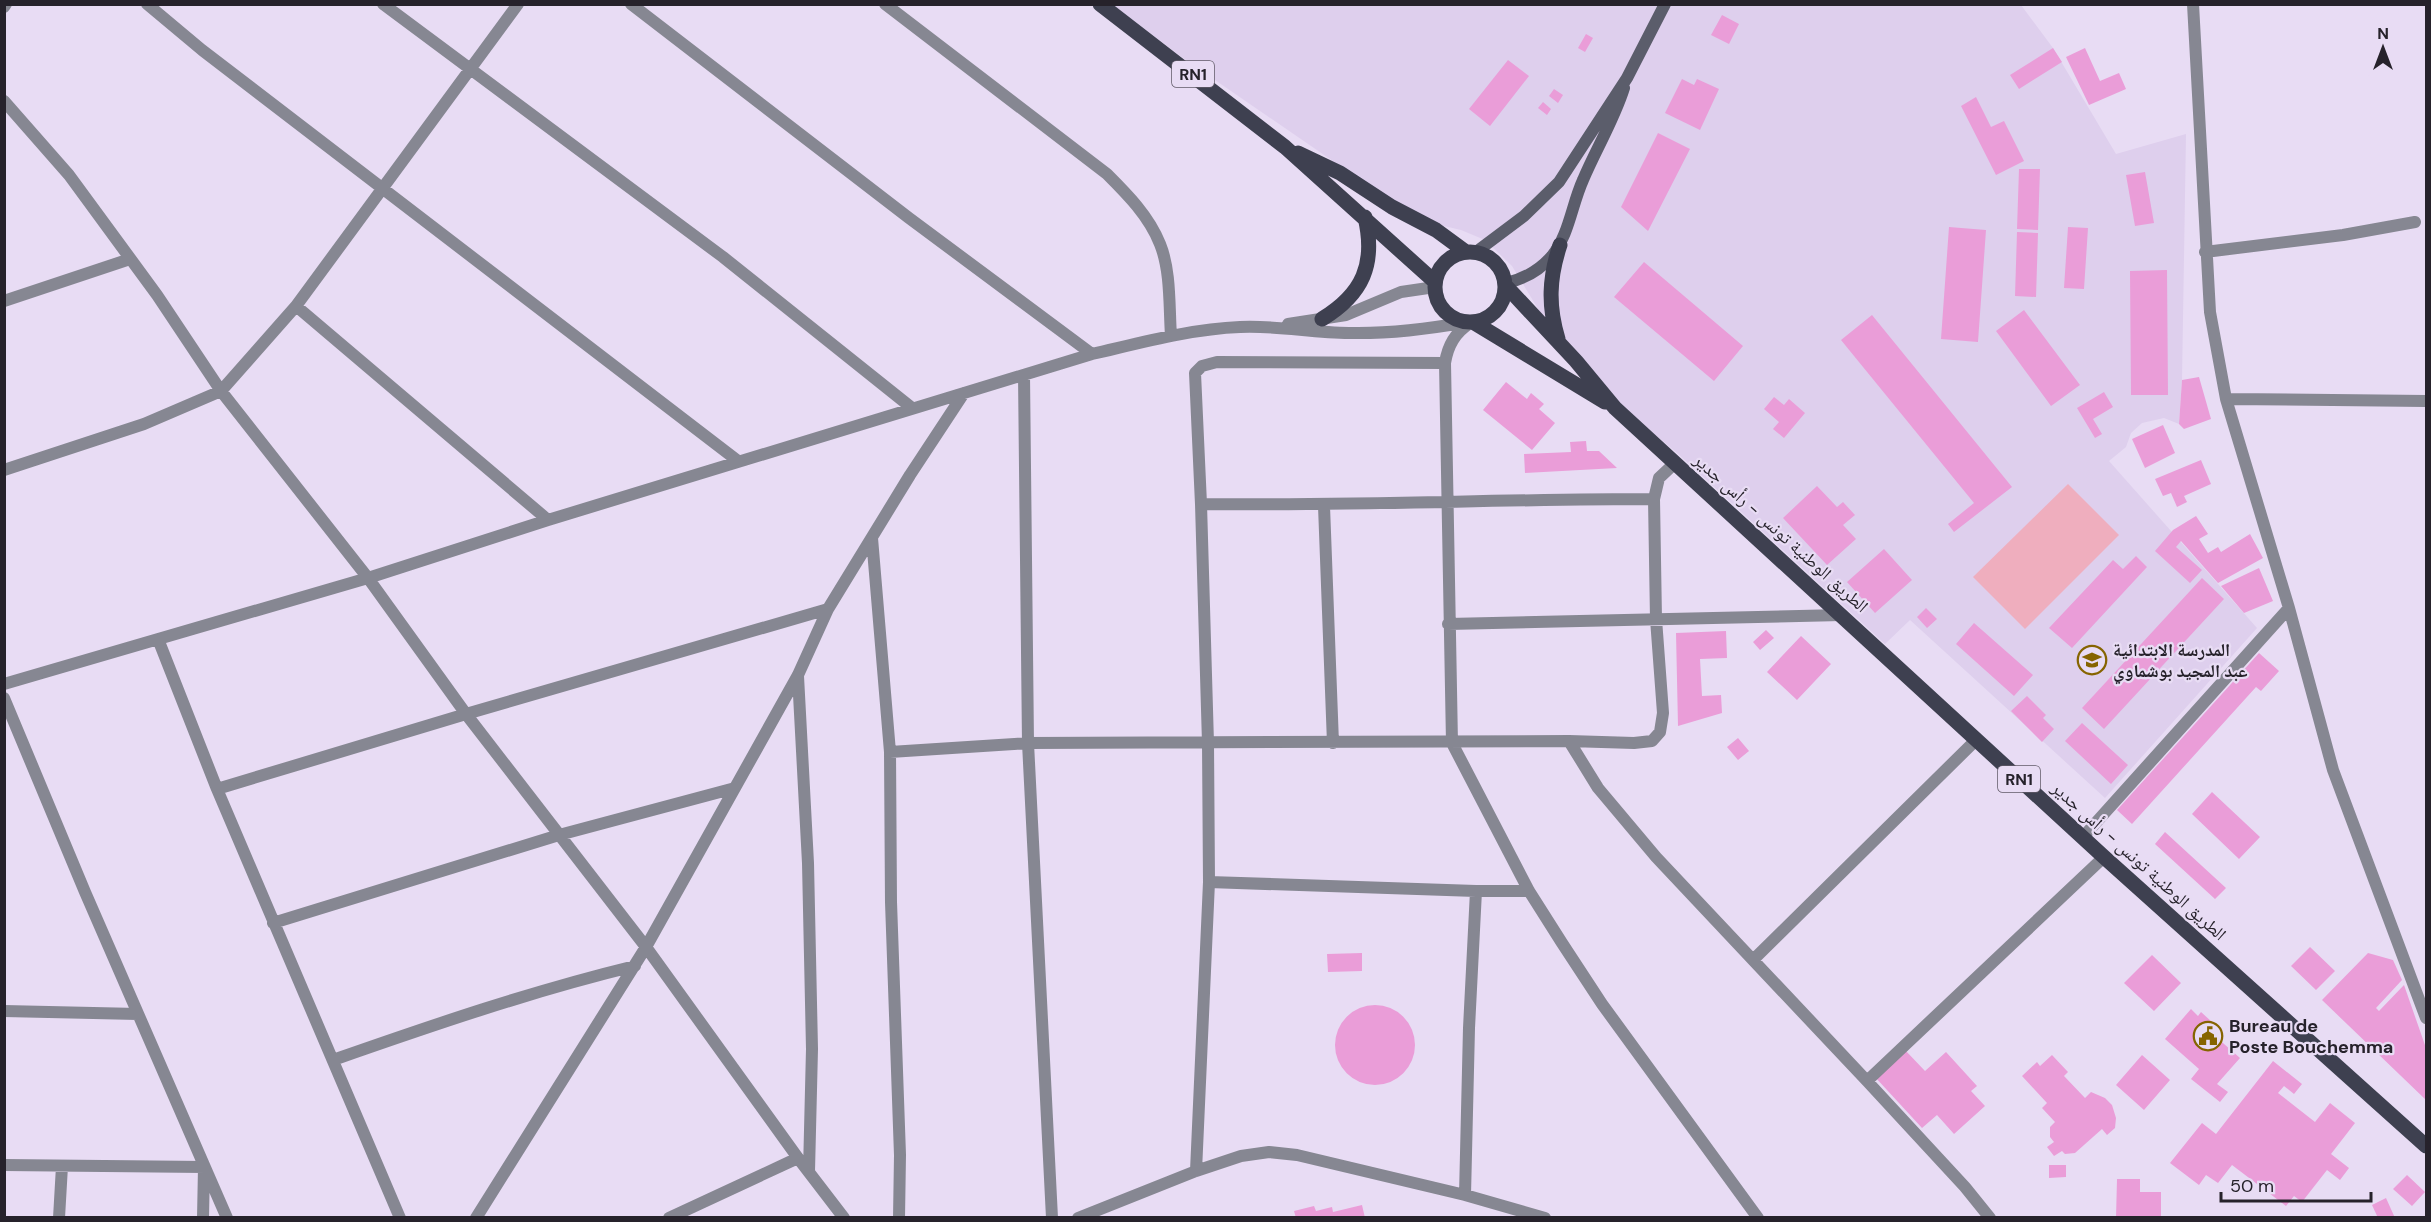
<svg xmlns="http://www.w3.org/2000/svg" width="2431" height="1222" font-family="'DM Sans','Noto Naskh Arabic',sans-serif">
	<style>
		.built { fill: #decfed }
		.green { fill: #efaebe }
		.building { fill: #ea9dd8 }
		.lines { fill: none; stroke-linecap: round; stroke-linejoin: round }
		.street { stroke: #868792; stroke-width: 12 }
		.secondary { stroke: #5b5d6b; stroke-width: 12 }
		.primary { stroke: #3e4050; stroke-width: 15 }
		.labels { text-anchor: middle; stroke-width: 4.5; stroke-linejoin: round; paint-order: stroke }
		.shield { fill: #e8dcf4; stroke: #605a67; stroke-width: 1.5 }
		.shield-label { font-size: 16px; font-weight: bold; fill: #26222b }
		.street-label { font-size: 18px; fill: #26222b; stroke: #e8dcf4 }
		.poi-label { font-size: 18px; font-weight: bold; fill: #26222b; stroke: #e8dcf4; text-anchor: start }
	</style>
	<rect width="100%" height="100%" fill="#e8dcf4"/>
	<!-- built -->
	<path class="built" d="M1113 5H2021L2053 48 2116 154 2186 134 2182 380 2179 424 2164 418 2142 423 2131 433 2126 447 2109 461 2257 628 2105 798 1910 620 1885 644 1677 453 1621 406 1546 322 1512 266 1485 240 1461 230 1431 223 1404 210 1183 58Z"/>
	<!-- green -->
	<path class="green" d="M2068 484 2119 535 2025 629 1973 577Z"/>
	<!-- building -->
	<path class="building" d="M1722 15 1739 24 1729 44 1711 35Z
		M1586 34 1593 38 1585 52 1578 48Z
		M2053 48 2062 62 2019 89 2010 75Z
		M2085 48 2100 81 2119 73 2126 89 2089 105 2066 57Z
		M1508 60 1529 76 1490 126 1469 109Z
		M1682 79 1694 85 1697 79 1719 89 1700 130 1665 113Z
		M1554 89 1563 95 1558 103 1549 96Z
		M1976 97 1991 127 2004 121 2024 161 1996 175 1961 106Z
		M1543 102 1551 109 1547 115 1538 108Z
		M1658 133 1690 149 1648 231 1621 207Z
		M2019 169H2040L2038 230 2017 229Z
		M2145 172 2154 223 2135 226 2126 175Z
		M1949 227 1986 230 1978 342 1941 339Z
		M2068 227 2088 228 2084 289 2064 288Z
		M2017 232 2038 233 2036 297 2015 296Z
		M1644 262 1743 346 1714 381 1614 297Z
		M2167 270 2168 395H2131L2130 271Z
		M2024 310 2080 385 2051 406 1996 331Z
		M1872 315 2012 487 1954 532 1948 524 1974 503 1841 340Z
		M2199 377 2211 419 2184 429 2179 424 2182 380Z
		M1506 382 1527 399 1531 393 1544 404 1539 409 1555 423 1532 450 1483 410Z
		M2104 392 2113 407 2093 419 2102 434 2095 438 2077 408Z
		M1774 397 1784 405 1789 399 1805 413 1784 438 1773 429 1779 422 1764 409Z
		M2163 425 2175 453 2145 468 2132 439Z
		M1586 441 1587 451H1599L1617 468 1525 473 1524 454 1571 452 1570 442Z
		M2201 460 2211 484 2184 496 2187 502 2177 507 2171 493 2163 496 2155 479Z
		M1817 486 1837 507 1843 502 1855 515 1843 525 1856 539 1827 565 1783 518Z
		M2196 516 2208 534 2199 539 2208 553 2218 547 2221 552 2250 534 2263 558 2218 583 2181 541 2176 547 2202 570 2190 583 2155 551 2173 530Z
		M1884 549 1912 580 1875 613 1847 582Z
		M2136 556 2147 567 2072 648 2049 628 2113 560 2123 569Z
		M2259 568 2273 601 2244 613 2221 586Z
		M2202 578 2224 599 2104 729 2082 708Z
		M1926 608 1937 619 1927 628 1917 617Z
		M1974 623 2033 675 2014 696 1956 644Z
		M1766 630 1774 638 1760 650 1753 642Z
		M1726 631 1727 658 1700 659 1702 696 1721 695 1722 713 1678 726 1676 633Z
		M1801 636 1831 664 1797 700 1767 672Z
		M2259 653 2279 671 2261 691 2256 687 2132 824 2117 810Z
		M2027 696 2046 715 2043 718 2054 729 2042 742 2011 711Z
		M2082 723 2128 765 2111 784 2065 741Z
		M1738 738 1749 751 1738 760 1727 747Z
		M2212 792 2260 837 2239 859 2192 814Z
		M2165 832 2226 888 2215 899 2155 844Z
		M2310 947 2335 971 2316 990 2291 966Z
		M1362 953V971L1328 972 1327 954Z
		M2368 953 2393 960 2402 980 2376 1008 2379 1011 2404 985 2426 1048V1100L2322 1000Z
		M2152 955 2181 983 2154 1011 2124 983Z
		M1335 1045a40 40 0 1 1 80 0a40 40 0 1 1-80 0Z
		M2191 1009 2198 1016 2201 1012 2212 1022 2210 1025 2218 1032 2215 1036 2240 1058 2217 1084 2228 1092 2220 1102 2191 1079 2199 1069 2165 1039Z
		M1905 1050 1925 1071 1946 1052 1977 1086 1971 1091 1985 1106 1954 1134 1937 1115 1922 1128 1875 1077Z
		M2052 1055 2068 1072 2064 1076 2085 1098 2091 1092 2105 1098 2112 1105 2116 1118 2115 1128 2107 1135 2102 1129 2075 1153 2065 1154 2062 1151 2054 1156 2047 1147 2054 1142 2050 1137V1127L2055 1122 2042 1108 2047 1103 2022 1076 2037 1062 2040 1066Z
		M2142 1055 2170 1080 2144 1110 2116 1085Z
		M2273 1061 2302 1084 2294 1094 2284 1086 2278 1093 2315 1122 2330 1103 2355 1123 2331 1154 2349 1168 2340 1180 2327 1170 2302 1202 2294 1196 2286 1206 2232 1165 2218 1183 2206 1175 2199 1185 2170 1163 2202 1123 2216 1134Z
		M2049 1165H2066V1177L2049 1178Z
		M2407 1175 2425 1192 2412 1206 2393 1189Z
		M2117 1179H2140V1192H2161V1218H2116Z
		M2386 1198 2395 1218H2378L2372 1205Z
		M1362 1205 1365 1218H1296L1294 1211 1314 1206 1316 1211 1332 1207 1333 1212Z"/>
	<g class="lines">
		<!-- street -->
		<path class="street" d="M147 4 202 50 738 461
			M383 4 723 257 912 408
			M631 4 909 218 1092 354
			M885 4 1107 174C1127 194 1149 216 1160 244 1171 271 1169 307 1171 336
			M2193 4 2210 312 2226 399 2289 608 2333 770 2426 1018
			M4 7 6 4
			M4 101 69 175 157 295 221 391 368 578 466 714 646 947 798 1158 844 1218
			M2205 252 2343 235 2415 222
			M4 301 130 259
			M296 306 548 520
			M1470 323C1455 333 1448 345 1445 363L1452 743 1529 891 1562 943 1602 1004 1758 1218
			M1288 324 1346 315 1401 292 1435 287
			M1024 375 1028 743 1052 1218
			M2226 399 2426 401
			M4 470 144 424 221 391 296 306 518 4
			M1201 504C1352 506 1503 499 1654 499
			M1324 506 1333 743
			M872 538 890 752 891 902 900 1155 899 1218
			M1448 624 1842 615
			M158 639 217 789 400 1218
			M798 676 808 863 812 1049 809 1171
			M4 684 368 578 548 520 1092 354C1140 343 1190 329 1240 327 1276 325 1312 333 1349 333 1389 334 1428 329 1467 322
			M4 698 85 892 227 1218
			M1569 741 1598 788 1656 857 1867 1081 1965 1187 1990 1218
			M890 752 1028 743 1569 741 1634 743 1652 741 1660 732 1663 713 1656 619 1654 499 1659 478 1675 463
			M217 789 466 714 828 609
			M2083 837 2289 608
			M1209 882 1476 891H1529
			M273 923 559 835 735 788
			M1754 959 1976 740
			M4 1011 138 1014
			M333 1060C433 1025 532 991 635 966
			M1867 1081 2104 857
			M4 1165 204 1167 203 1218
			M1196 1171 1209 882 1208 743 1201 504 1195 373 1202 366 1217 362 1445 363
			M1465 1195 1469 1028 1476 891
			M59 1218 62 1166
			M476 1218 646 947 798 675 828 609 910 475 964 393
			M669 1218 798 1158
			M1078 1218 1196 1171 1241 1156 1269 1152 1297 1155 1465 1195 1545 1218"/>
		<!-- secondary -->
		<path class="secondary" d="M1476 252 1524 216 1559 182 1627 78 1665 4
			M1506 283C1524 279 1539 271 1552 256 1569 235 1572 204 1583 180 1596 149 1614 120 1624 88"/>
		<!-- primary -->
		<path class="primary" d="M1100 4 1285 147 1435 282
			M1298 153 1340 173 1392 207 1436 230 1466 252
			M1435 287a35 35 0 1 1 70 0a35 35 0 1 1-70 0Z
			M1506 286 1576 361 1615 408 2104 857 2426 1146
			M1322 319C1363 294 1376 264 1365 217
			M1473 322 1605 402
			M1558 339C1548 306 1549 278 1560 245"/>
	</g>
	<!-- icons -->
	<defs>
		<g id="school-ring" transform="scale(1.5)"><circle r="9.5" fill="#e8dcf4" stroke="#866400" stroke-width="1.5"/><path d="M0-5L7-2L0 1L-7-2ZM-4 1L0 2.5L4 1V4Q0 6-4 4Z" fill="#866400"/></g>
		<g id="civic-ring" transform="scale(1.5)"><circle r="9.5" fill="#e8dcf4" stroke="#866400" stroke-width="1.5"/><path d="M-.6-6.5H3V-4.5H.6V-3L4-1V1h2V6H-6V1h2V-1L-.6-3ZM-1.2 2.5V6h2.4V2.5Z" fill="#866400"/></g>
	</defs>
	<g fill-rule="evenodd">
		<use href="#school-ring" x="2092" y="660"/>
		<use href="#civic-ring" x="2208" y="1036"/>
	</g>
	<g class="labels">
		<!-- shield labels -->
		<g class="shield">
			<rect x="1172" y="61" width="42" height="26" rx="4.5"/>
			<rect x="1998" y="766" width="42" height="26" rx="4.5"/>
		</g>
		<g class="shield-label">
			<text x="1193" y="80">RN1</text>
			<text x="2019" y="785">RN1</text>
		</g>
		<!-- street labels -->
		<g class="street-label">
			<text transform="translate(1781 533) rotate(42)" y="6">الطريق الوطنية تونس - رأس جدير</text>
			<text transform="translate(2139 861) rotate(42)" y="6">الطريق الوطنية تونس - رأس جدير</text>
		</g>
		<!-- poi labels -->
		<g class="poi-label">
			<text x="2113" y="656">المدرسة الابتدائية<tspan x="2113" dy="21">عبد المجيد بوشماوي</tspan></text>
			<text x="2229" y="1032">Bureau de<tspan x="2229" dy="21">Poste Bouchemma</tspan></text>
		</g>
	</g>
	<!-- border -->
	<rect width="2431" height="1222" fill="none" stroke="#26222b" stroke-width="12"/>
	<!-- north arrow -->
	<g transform="translate(2383 48)" stroke="#e8dcf4" stroke-width="4.5" paint-order="stroke">
	<path d="M0-4.5L10 22L0 15L-10 22Z" fill="#26222b"/>
	<text y="-9" font-size="16" font-weight="bold" text-anchor="middle" fill="#26222b">N</text>
	</g>
	<!-- scale -->
	<path d="M2221 1192v9h150v-9" fill="none" stroke="#26222b" stroke-width="3"/>
	<text x="2230" y="1192" font-size="18" fill="#26222b" stroke="#e8dcf4" stroke-width="4.5" paint-order="stroke">50 m</text>
</svg>
